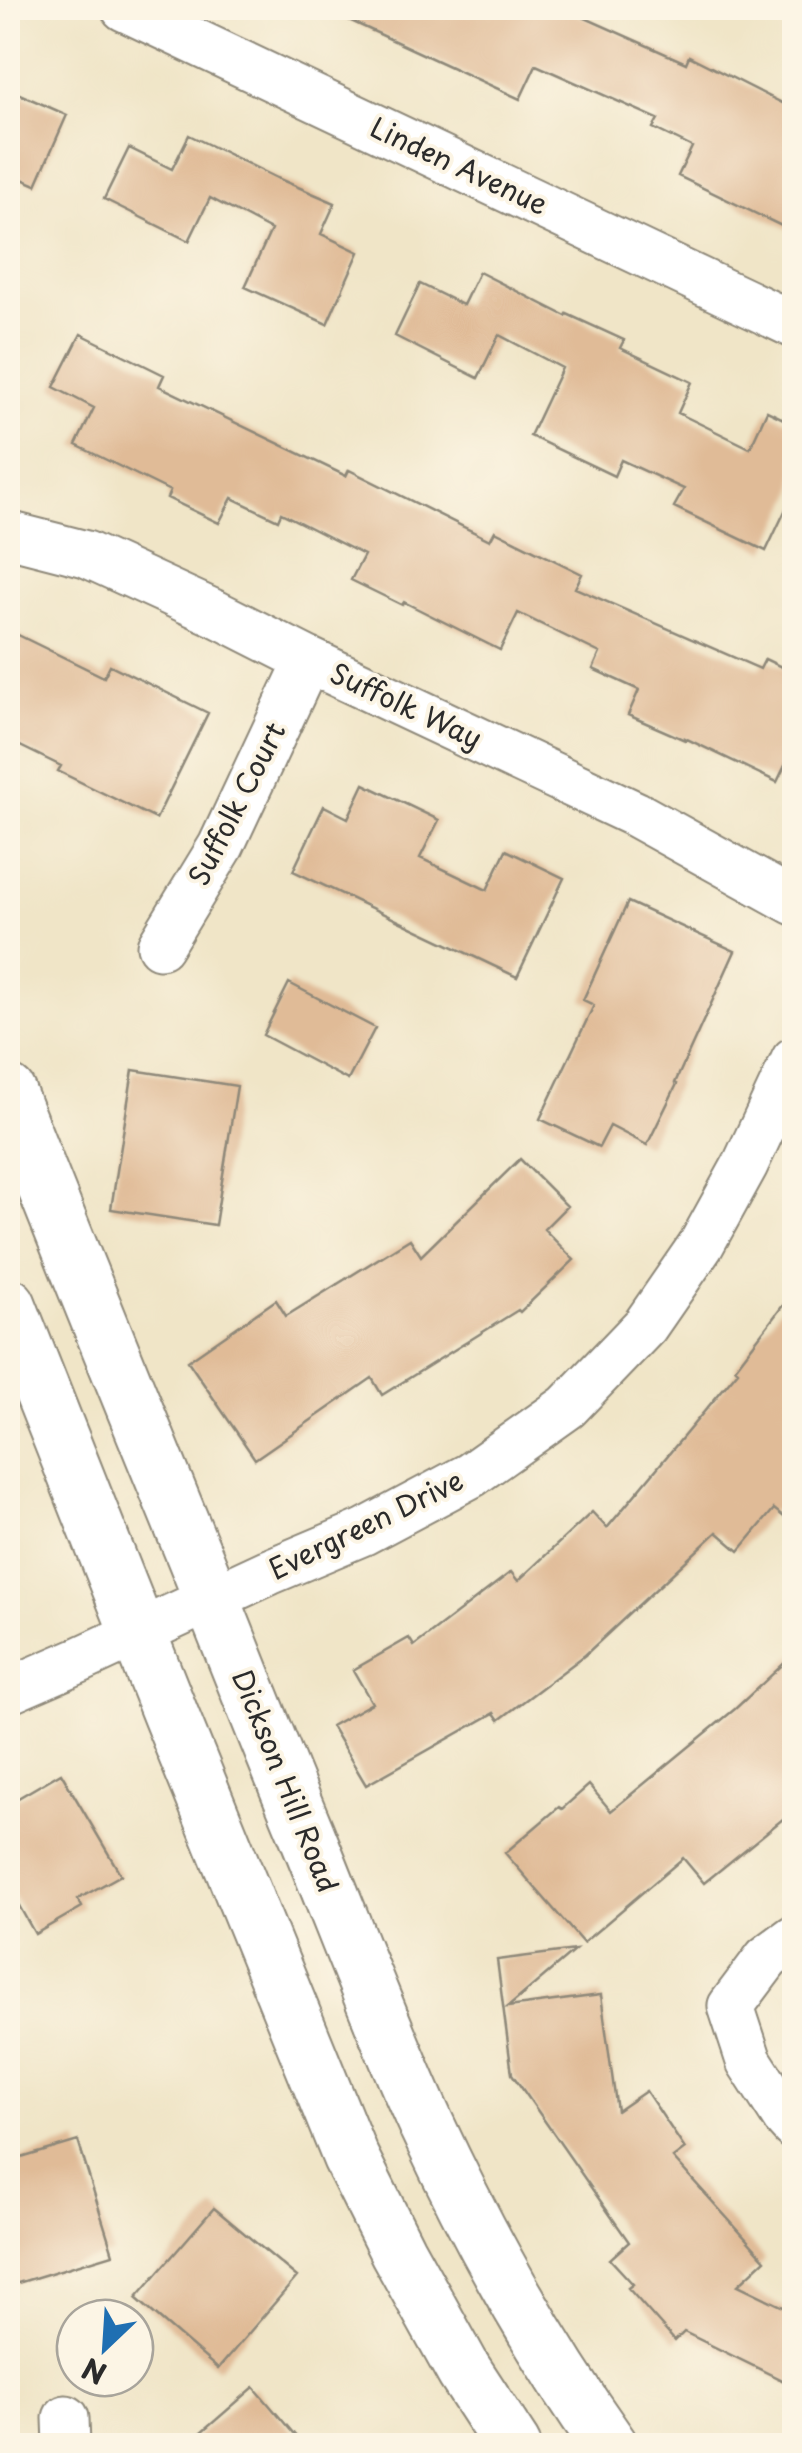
<svg xmlns="http://www.w3.org/2000/svg" width="802" height="2453" font-family="'Playpen Sans',sans-serif">
	<style>
		.building { fill: #e0bb97 }
		.lines { fill: none; stroke-linecap: round; stroke-linejoin: round }
		.minor-casing { stroke: #8e8879; stroke-width: 49 }
		.tertiary-casing { stroke: #8e8879; stroke-width: 59 }
		.minor { stroke: #fff; stroke-width: 45 }
		.tertiary { stroke: #fff; stroke-width: 55 }
		.labels { text-anchor: middle; stroke-width: 8; stroke-linejoin: round; paint-order: stroke }
		.street-label { font-size: 28px; fill: #2b2b2b; stroke: #fcf5e5 }
	</style>
	<rect width="100%" height="100%" fill="#fcf5e5"/>
	<filter id="ink" filterUnits="userSpaceOnUse"><feTurbulence type="fractalNoise" baseFrequency=".01" numOctaves="2"/><feDisplacementMap in="SourceGraphic" scale="20" xChannelSelector="R" yChannelSelector="G"/><feConvolveMatrix kernelMatrix="1 2 1 2 8 2 1 2 1" color-interpolation-filters="sRGB"/></filter>
	<filter id="wash" filterUnits="userSpaceOnUse"><feTurbulence type="fractalNoise" baseFrequency=".0048" numOctaves="4" result="noise"/><feDisplacementMap in="SourceGraphic" scale="40" xChannelSelector="R" yChannelSelector="G"/><feGaussianBlur stdDeviation="2.25" result="paint"/><feColorMatrix in="noise" values="0 0 0 0 0 0 0 0 0 0 0 0 0 0 0 0 0 1.4 0 .05"/><feComposite in="paint" operator="in"/></filter>
	<g filter="url(#wash)">
		<rect width="100%" height="100%" fill="#f0e5c7"/>
		<g id="blocks">
			<!-- building -->
			<path class="building" d="M323 8H563L686 63 689 56 794 109V232L678 176 692 147 653 128 658 119 536 65 520 99Z
				M8 89 67 115 36 185 8 173Z
				M189 135 277 178 335 203 321 234 359 252 327 324 245 287 271 230 210 198 189 241 104 199 129 148 172 169Z
				M479 272 566 316 567 314 624 340 620 348 692 382 678 413 750 448 767 411 794 424V492L766 551 674 507 684 489 621 460 614 476 530 436 562 368 499 335 478 378 395 336 420 284 463 305Z
				M81 334 164 375 159 386 346 476 349 470 490 540 495 531 582 574 575 588 760 669 765 659 794 673V747L777 782 685 738V740L628 715 639 690 593 669 600 653 518 613 500 650 404 602 402 605 351 580 364 555 281 513 278 520 232 498 219 523 167 498 170 491 76 445 94 408 54 387Z
				M8 630 104 677 110 665 208 713 156 819 58 771 61 766 8 740Z
				M364 784 439 820 420 858 487 890 506 850 564 878 517 977 293 871 324 806 348 818Z
				M628 902 735 951 675 1083 677 1084 647 1145 610 1126 599 1147 540 1119 594 1005 583 1000Z
				M289 983 375 1028 348 1080 263 1035Z
				M133 1070 237 1086 215 1225 111 1209Z
				M520 1159 567 1206 544 1229 574 1260 520 1312 518 1310 382 1395 372 1378 255 1459 188 1361 276 1300 286 1316 410 1239 421 1256Z
				M794 1291V1525L774 1509 739 1551 717 1532 585 1655 499 1720 494 1713 366 1785 331 1726 372 1703 353 1670 409 1638 414 1646 511 1572 518 1581 592 1512 607 1528 738 1371 735 1368Z
				M794 1654V1810L704 1883 683 1858 583 1943 505 1853 559 1807 562 1809 589 1785 611 1811 735 1709Z
				M61 1773 121 1875 78 1899 82 1907 35 1934 8 1886V1804Z
				M575 1950 508 2007 601 1995 617 2111 646 2091 685 2149 673 2158 765 2260 738 2285 794 2312V2386L684 2332 675 2341 628 2288 633 2284 610 2259 629 2242 512 2074 497 1960Z
				M78 2141 113 2254 8 2286V2162Z
				M214 2208 297 2277 218 2369 136 2298Z
				M254 2387 304 2446H186Z"/>
		</g>
	</g>
	<g filter="url(#ink)">
		<use href="#blocks" fill-opacity="0" stroke="#8e8879" stroke-width="2.5"/>
		<g class="lines">
			<!-- minor casing -->
			<g class="minor-casing">
				<path id="minor" d="M124 8 794 325
					M8 534 86 554 217 614 308 660 635 814 794 902
					M160 946 221 846 308 660
					M8 1691 82 1659 269 1572 364 1532 471 1475 567 1407 645 1326 701 1245 745 1165 794 1060
					M794 1938 767 1958 731 2006 749 2061 785 2117 794 2127
					M66 2418 67 2446"/>
			</g>
			<!-- tertiary casing -->
			<g class="tertiary-casing">
				<path id="tertiary" d="M8 1093C66 1241 126 1388 186 1535 226 1633 264 1732 305 1830 345 1928 382 2028 426 2124 478 2236 538 2345 610 2446
					M8 1305 171 1716 350 2156 398 2252 464 2371 513 2446"/>
			</g>
			<!-- minor -->
			<use href="#minor" class="minor"/>
			<!-- tertiary -->
			<use href="#tertiary" class="tertiary"/>
		</g>
	</g>
	<g class="labels">
		<!-- street labels -->
		<g class="street-label">
			<text transform="translate(459 166) rotate(25)" y="10">Linden Avenue</text>
			<text transform="translate(406 706) rotate(25)" y="10">Suffolk Way</text>
			<text transform="translate(237 804) rotate(-63)" y="10">Suffolk Court</text>
			<text transform="translate(366 1525) rotate(-26)" y="10">Evergreen Drive</text>
			<text transform="translate(285 1781) rotate(68)" y="10">Dickson Hill Road</text>
		</g>
	</g>
	<!-- margin -->
	<rect width="802" height="2453" fill="none" stroke="#fcf5e5" stroke-width="40"/>
	<!-- north arrow -->
	<g transform="translate(105 2348) rotate(205)"><circle r="48" fill="#fcf5e5" stroke="#a8a49b" stroke-width="2.5"/>
	<path d="M0-8L18 38L0 25L-18 38Z" fill="#1f6fb2"/>
	<text y="-15" font-size="28" font-weight="bold" text-anchor="middle" fill="#2b2b2b">N</text>
	</g>
</svg>
